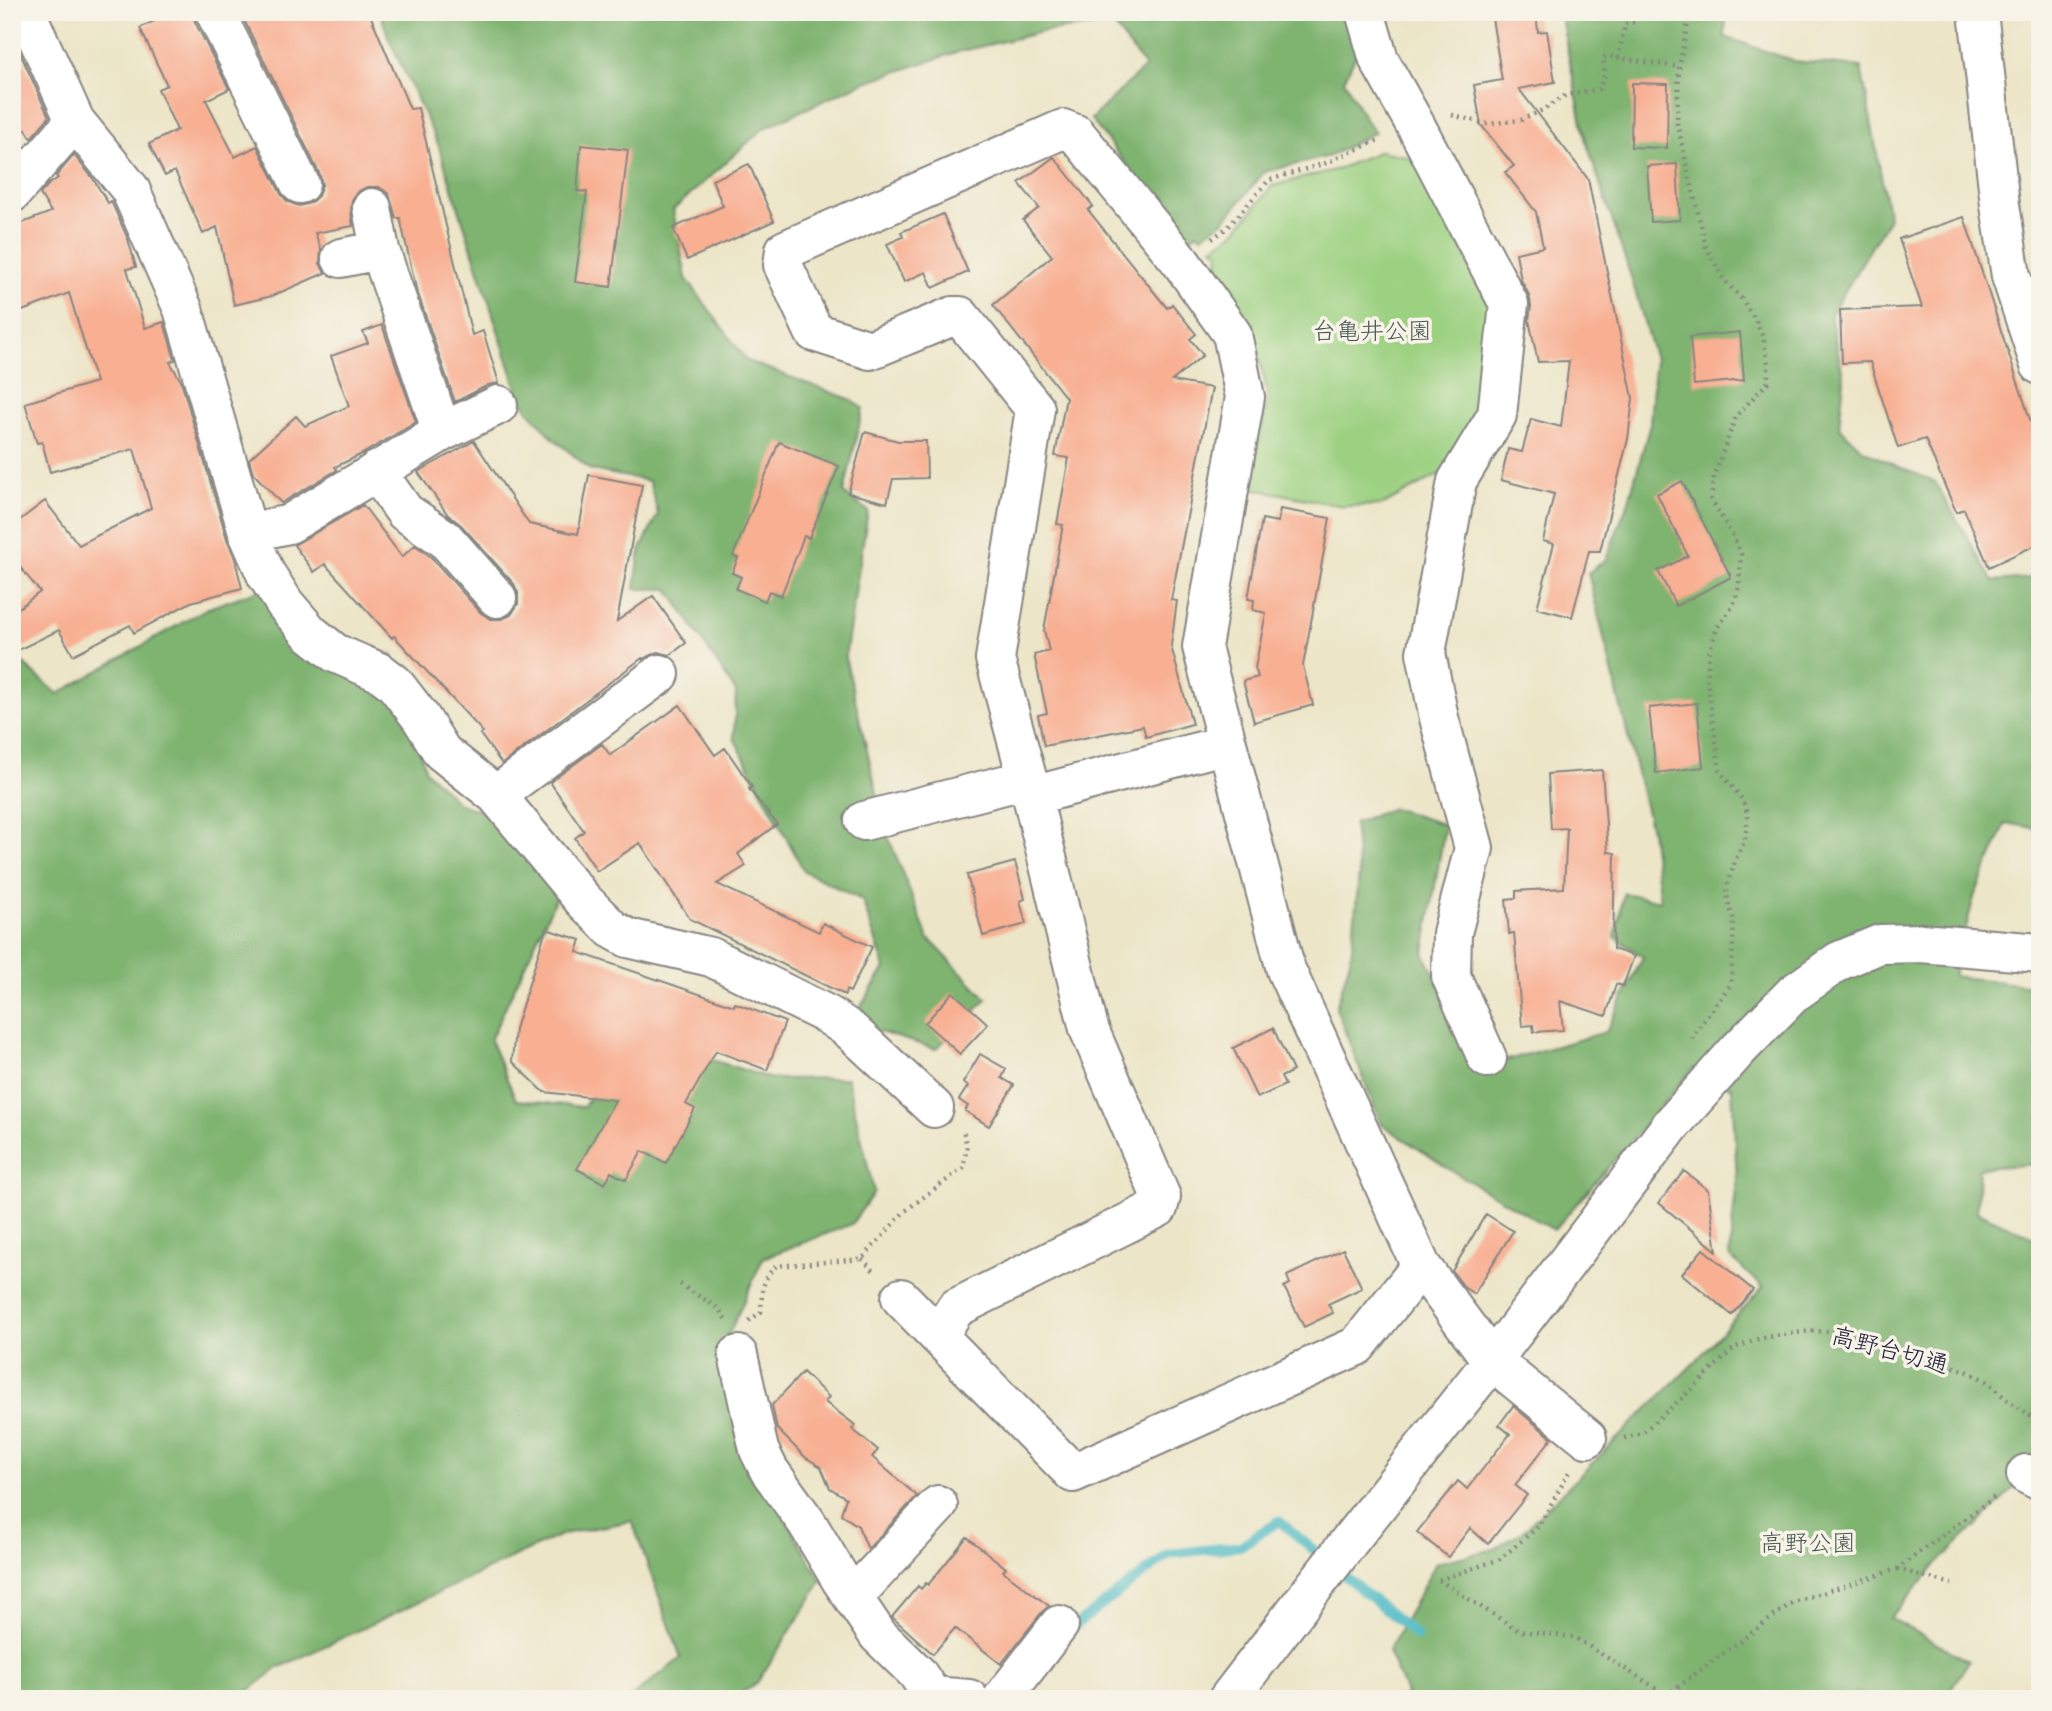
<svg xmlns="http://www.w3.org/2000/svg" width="2052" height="1711" font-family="'Balsamiq Sans','Klee One',sans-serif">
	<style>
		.green { fill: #9dd182; stroke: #607a5e; stroke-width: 2 }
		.forest { fill: #7eb370; stroke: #506a56; stroke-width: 2 }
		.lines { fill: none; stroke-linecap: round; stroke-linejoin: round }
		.stream { stroke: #4bb9c4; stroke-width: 10 }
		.building { fill: #f8af92 }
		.minor-casing { stroke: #878481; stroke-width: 42 }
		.path { stroke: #878481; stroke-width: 4.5; stroke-dasharray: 2 5; stroke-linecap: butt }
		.minor { stroke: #fff; stroke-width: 38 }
		.labels { text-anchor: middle; stroke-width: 7; stroke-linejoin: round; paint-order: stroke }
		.park-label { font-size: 24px; fill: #475750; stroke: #f7f3e8 }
		.street-label { font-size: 24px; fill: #22223b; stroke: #f7f3e8 }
	</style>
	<rect width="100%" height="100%" fill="#f7f3e8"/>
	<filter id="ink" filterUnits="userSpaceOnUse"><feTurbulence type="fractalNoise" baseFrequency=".0143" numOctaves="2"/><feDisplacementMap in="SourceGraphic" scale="14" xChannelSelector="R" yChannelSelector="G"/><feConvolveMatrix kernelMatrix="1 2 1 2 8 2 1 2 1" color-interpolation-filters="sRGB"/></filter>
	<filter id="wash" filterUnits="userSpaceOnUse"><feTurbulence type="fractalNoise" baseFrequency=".00686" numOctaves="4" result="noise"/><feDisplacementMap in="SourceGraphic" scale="28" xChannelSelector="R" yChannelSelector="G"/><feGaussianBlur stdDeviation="1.57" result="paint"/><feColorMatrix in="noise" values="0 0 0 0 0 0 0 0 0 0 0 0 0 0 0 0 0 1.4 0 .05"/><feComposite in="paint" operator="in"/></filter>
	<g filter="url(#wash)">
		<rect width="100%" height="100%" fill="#ece5c7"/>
		<!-- green -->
		<path class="green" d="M1380 151 1418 159 1491 309 1480 410 1444 472 1383 505 1343 506 1250 488 1268 395 1252 327 1216 282 1219 252 1213 247 1235 232 1272 186 1338 169Z"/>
		<!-- forest -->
		<path class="forest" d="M380 12H1347L1357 53 1344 80 1366 121 1375 132 1330 156 1264 172 1224 221 1202 236 1197 233 1191 238H1183L1091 119 1145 67 1113 24 1046 31 954 53 862 83 764 128 673 210 686 278 747 361 849 399 863 408 844 493 868 511 845 657 886 831 928 938 987 999 936 1049 850 1023 885 968 862 900 804 871 734 738 736 692 668 589H635L640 551 658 514 649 481 591 470 553 438 527 409 517 389 438 144 389 39Z
			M1560 12H1726L1725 37 1794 61 1861 67 1889 218 1830 316 1844 379 1839 427 1863 450 1896 466 1934 481 1993 581 2031 578 2040 592V829L2006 823 1974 897 1953 976 2040 987V1164L1979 1168 1977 1212 2040 1240V1463L1934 1567 1890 1618 1969 1661 1944 1699H1872L1858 1692 1842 1699H1402L1406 1693 1388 1651 1436 1563 1494 1549 1522 1532 1691 1366 1763 1287 1729 1256 1737 1180 1732 1088 1693 1069 1554 1230 1452 1171 1381 1124 1336 1008 1351 957 1359 875 1354 823 1393 808 1445 825 1424 953 1479 1068 1606 1032 1643 957 1615 937 1624 893 1660 901 1651 830 1588 573 1606 559 1629 500 1650 424 1655 360 1632 280 1585 138Z
			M261 589 318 630 392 655 426 771 459 804 495 815 557 896 490 1040 516 1100 584 1107 625 1034 644 1038 772 1079 847 1078 874 1192 852 1224 763 1258 728 1336 752 1462 822 1581 757 1683 732 1699H629L681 1658 632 1521 563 1534 278 1668 238 1699H12V654L58 694 206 609Z"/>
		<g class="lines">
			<!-- stream -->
			<path class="stream" d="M1069 1633 1076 1625 1169 1554 1240 1546 1279 1521 1417 1636"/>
		</g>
		<g id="blocks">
			<!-- building -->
			<path class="building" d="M172 12H193L195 22 229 89 206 100 235 157 257 146 281 194 288 202 299 206 310 203 318 196 322 185 320 175 240 12H369L410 109 418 108 472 335 483 331 499 383 488 385 455 402 416 288 400 218H396L389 194 379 187H367L357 192 352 200 351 212 353 226 315 233 321 249 320 263 325 273 272 296 234 305 217 227 203 234 175 171 165 176 149 144 177 130 158 89 167 85 140 28Z
				M1491 12H1536L1538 32 1547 31 1555 82 1519 89 1588 179 1633 398 1628 439 1600 551H1589L1572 617 1537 608 1554 544 1543 541 1554 494 1501 480 1508 449 1522 452 1531 419 1561 427 1569 361 1538 362 1529 320 1531 306 1529 295 1521 280 1516 253 1543 247 1536 212 1505 172 1514 166 1481 125 1474 85 1502 80Z
				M12 35 49 117 31 138 26 129 12 136Z
				M1632 83 1668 84 1667 148 1631 147Z
				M581 145 628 150 611 287 575 282 587 192 577 191Z
				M74 155 92 177 108 203 111 201 128 239 136 267 127 269 145 328 164 322 175 360 170 362 181 381 227 539 237 563 236 564 242 588 191 602 134 633 130 625 73 655 59 630 12 653V613L40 592 12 557V526L45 501 79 545 151 508 134 449 50 472 42 442 37 443 25 403 96 382 69 293 12 315V227L51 212 40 194 49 184 58 178 56 176Z
				M1054 157 1093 206 1088 210 1167 308 1172 304 1196 334 1190 339 1203 355 1172 381 1212 388 1171 600 1177 601 1171 646 1192 724 1146 737 1143 726 1044 746 1038 715 1047 713 1034 655 1049 651 1044 630 1063 525 1057 524 1069 458 1055 456 1066 398 993 305 1052 256 1023 220 1039 208 1019 183Z
				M749 164 774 221 687 260 673 228 723 206 712 180Z
				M1677 164 1680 220 1651 222 1647 166Z
				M943 214 968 272 933 288 926 272 904 282 887 244 903 237 901 232Z
				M1964 217 2040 450V543L1989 567 1964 509 1956 512 1925 439 1898 448 1870 362 1842 363 1840 310 1922 307 1899 239Z
				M382 325 416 422 362 454 335 467 337 470 281 503 253 473 249 459 296 416 305 426 349 406 331 356 368 343 363 332Z
				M1740 332 1744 380 1694 385 1690 337Z
				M865 432 898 441H926L927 478 893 479 887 503 848 493Z
				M474 441 529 524 578 534 589 475 642 485 617 621 653 596 686 643 670 655 658 652 643 659 642 658 502 764 480 734 483 732 394 636 392 638 325 564 314 572 294 545 363 505 402 557 415 545 430 556 481 613 491 619H502L511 615 518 604V593L514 584 461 525 448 515 418 472Z
				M779 442 839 466 809 538 804 536 781 596 769 591 765 601 736 589 741 577 732 573 738 558 733 556Z
				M1682 481 1731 577 1676 606 1658 571 1688 556 1657 494Z
				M1280 509 1330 518 1303 666 1313 705 1254 722 1243 681 1258 677 1255 668 1266 613 1253 610 1254 600 1248 599 1262 519 1278 522Z
				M1697 703 1703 767 1656 773 1649 708Z
				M680 705 715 755 725 748 752 787 749 789 777 824 738 854 746 866 717 884 819 932 823 923 872 947 850 992 846 990 845 995 690 919 640 843 597 871 575 838 584 831 550 782 602 744 610 755Z
				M1602 770 1608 852 1615 853 1613 949 1634 956 1623 986 1616 984 1606 1016 1560 1001 1563 1030 1534 1032 1533 1025 1522 1026 1514 933 1509 934 1506 899 1516 898V891L1564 888 1567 828 1551 829 1548 774Z
				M1015 862 1025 899 1020 901 1026 924 983 936 967 875Z
				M546 929 581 940 577 952 734 1006 735 1003 785 1022 767 1070 716 1051 686 1104 695 1109 666 1163 642 1151 626 1180 611 1172 605 1184 577 1169 615 1100 544 1092 512 1061 515 1029Z
				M953 992 988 1024 960 1054 925 1023Z
				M1273 1028 1293 1071 1281 1077 1285 1085 1257 1098 1233 1048Z
				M980 1054 1006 1069 1002 1078 1014 1085 989 1126 965 1111 968 1106 959 1100 968 1086 963 1083Z
				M1684 1171 1708 1190 1717 1251 1659 1203Z
				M1486 1214 1513 1231 1474 1294 1465 1288 1452 1271Z
				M1343 1249 1362 1288 1328 1304 1333 1313 1304 1327 1284 1287 1290 1284 1287 1276Z
				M1703 1249 1753 1290 1732 1315 1682 1274Z
				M803 1372 829 1397 825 1402 855 1425 852 1429 878 1450 872 1457 917 1496 868 1549 858 1526 841 1514 846 1498 830 1488 821 1467 805 1457 777 1429 772 1405Z
				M1513 1406 1552 1438 1515 1485 1527 1495 1488 1544 1470 1528 1448 1557 1417 1532 1458 1481 1467 1489 1510 1434 1499 1425Z
				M967 1537 1006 1568 1003 1571 1049 1606 1042 1612 1001 1664 955 1628 933 1654 892 1617 918 1586 921 1589 926 1583 928 1585Z"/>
		</g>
	</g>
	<g filter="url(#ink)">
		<use href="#blocks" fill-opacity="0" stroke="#878481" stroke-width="2"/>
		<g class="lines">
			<!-- minor casing -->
			<g class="minor-casing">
				<path id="minor" d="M26 12 75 121 130 189 183 309 248 533 266 574 285 604 310 633 335 653 381 673 394 683 421 718 442 752 496 795 583 900 612 929 628 938 711 957 828 1015 850 1030 934 1108
					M215 12 300 184
					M1365 12 1379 60 1416 126 1509 304 1497 415 1457 481 1426 653 1439 718 1474 848 1452 933 1451 976 1487 1058
					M1978 12 2000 205 2011 276 2040 365
					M12 193 75 121
					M372 208 380 250 442 432
					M341 258 380 250
					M376 471 405 512 445 539 497 598
					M248 533 289 524 442 432 498 405
					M496 795 660 674
					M1032 796 1227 744
					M864 821 1027 779
					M1421 1266 1357 1346 1073 1473 938 1336 956 1308 1158 1208 1161 1197 1089 1029 1032 796 995 659 1035 409 960 316H953L870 350 814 332 783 265 785 250 1063 129 1076 134 1181 262 1232 334 1245 397 1202 647 1286 970 1421 1266 1492 1361 1587 1438
					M901 1298 938 1336
					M738 1355 759 1450 769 1470 807 1523 841 1580 878 1635 917 1673 934 1699
					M2026 1474 2040 1481
					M854 1596 938 1505
					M928 1699 933 1696 969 1699
					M1002 1699 1059 1625
					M1228 1699 1354 1535 1492 1361 1672 1124 1739 1049 1794 993 1839 961 1880 944 1921 943 2040 953"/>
			</g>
			<!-- path -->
			<path class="path" d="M1690 12 1679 67 1677 123 1706 247 1724 280 1741 298 1755 319 1763 337 1768 363V382L1736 416 1714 476 1711 499 1733 536 1741 555 1739 587 1733 606 1717 628 1709 653 1707 680 1720 771 1742 799 1748 815 1745 840 1735 861 1727 887 1728 902 1734 921 1731 984 1694 1034 1691 1043
				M1618 58 1625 24 1639 21
				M1452 115 1486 124 1521 120 1545 109 1566 95 1599 89 1605 74 1603 58 1607 56 1679 67
				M1212 239 1228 227 1269 180 1326 163 1381 139
				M862 1259 874 1271
				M680 1284 719 1309 726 1320
				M749 1321 761 1312C762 1293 761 1280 776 1266L862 1259 905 1211 963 1168 967 1146 963 1130
				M1624 1438 1642 1433 1690 1391 1734 1348 1761 1338 1811 1331 1838 1332 1874 1341 1964 1370 1985 1380 2006 1399 2040 1422
				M1897 1569 1952 1584
				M1439 1580 1500 1559 1539 1526 1569 1472
				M1439 1580 1519 1631 1574 1637 1667 1695 1793 1602 1897 1569 1997 1495"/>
			<!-- minor -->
			<use href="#minor" class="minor"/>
		</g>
	</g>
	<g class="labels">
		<!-- park labels -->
		<g class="park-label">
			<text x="1372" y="339">台亀井公園</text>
			<text x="1808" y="1551">高野公園</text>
		</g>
		<!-- street labels -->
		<g class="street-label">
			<text transform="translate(1890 1350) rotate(15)" y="8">高野台切通</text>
		</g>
	</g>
	<!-- margin -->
	<rect width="2052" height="1711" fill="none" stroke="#f7f3e8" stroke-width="42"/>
</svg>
